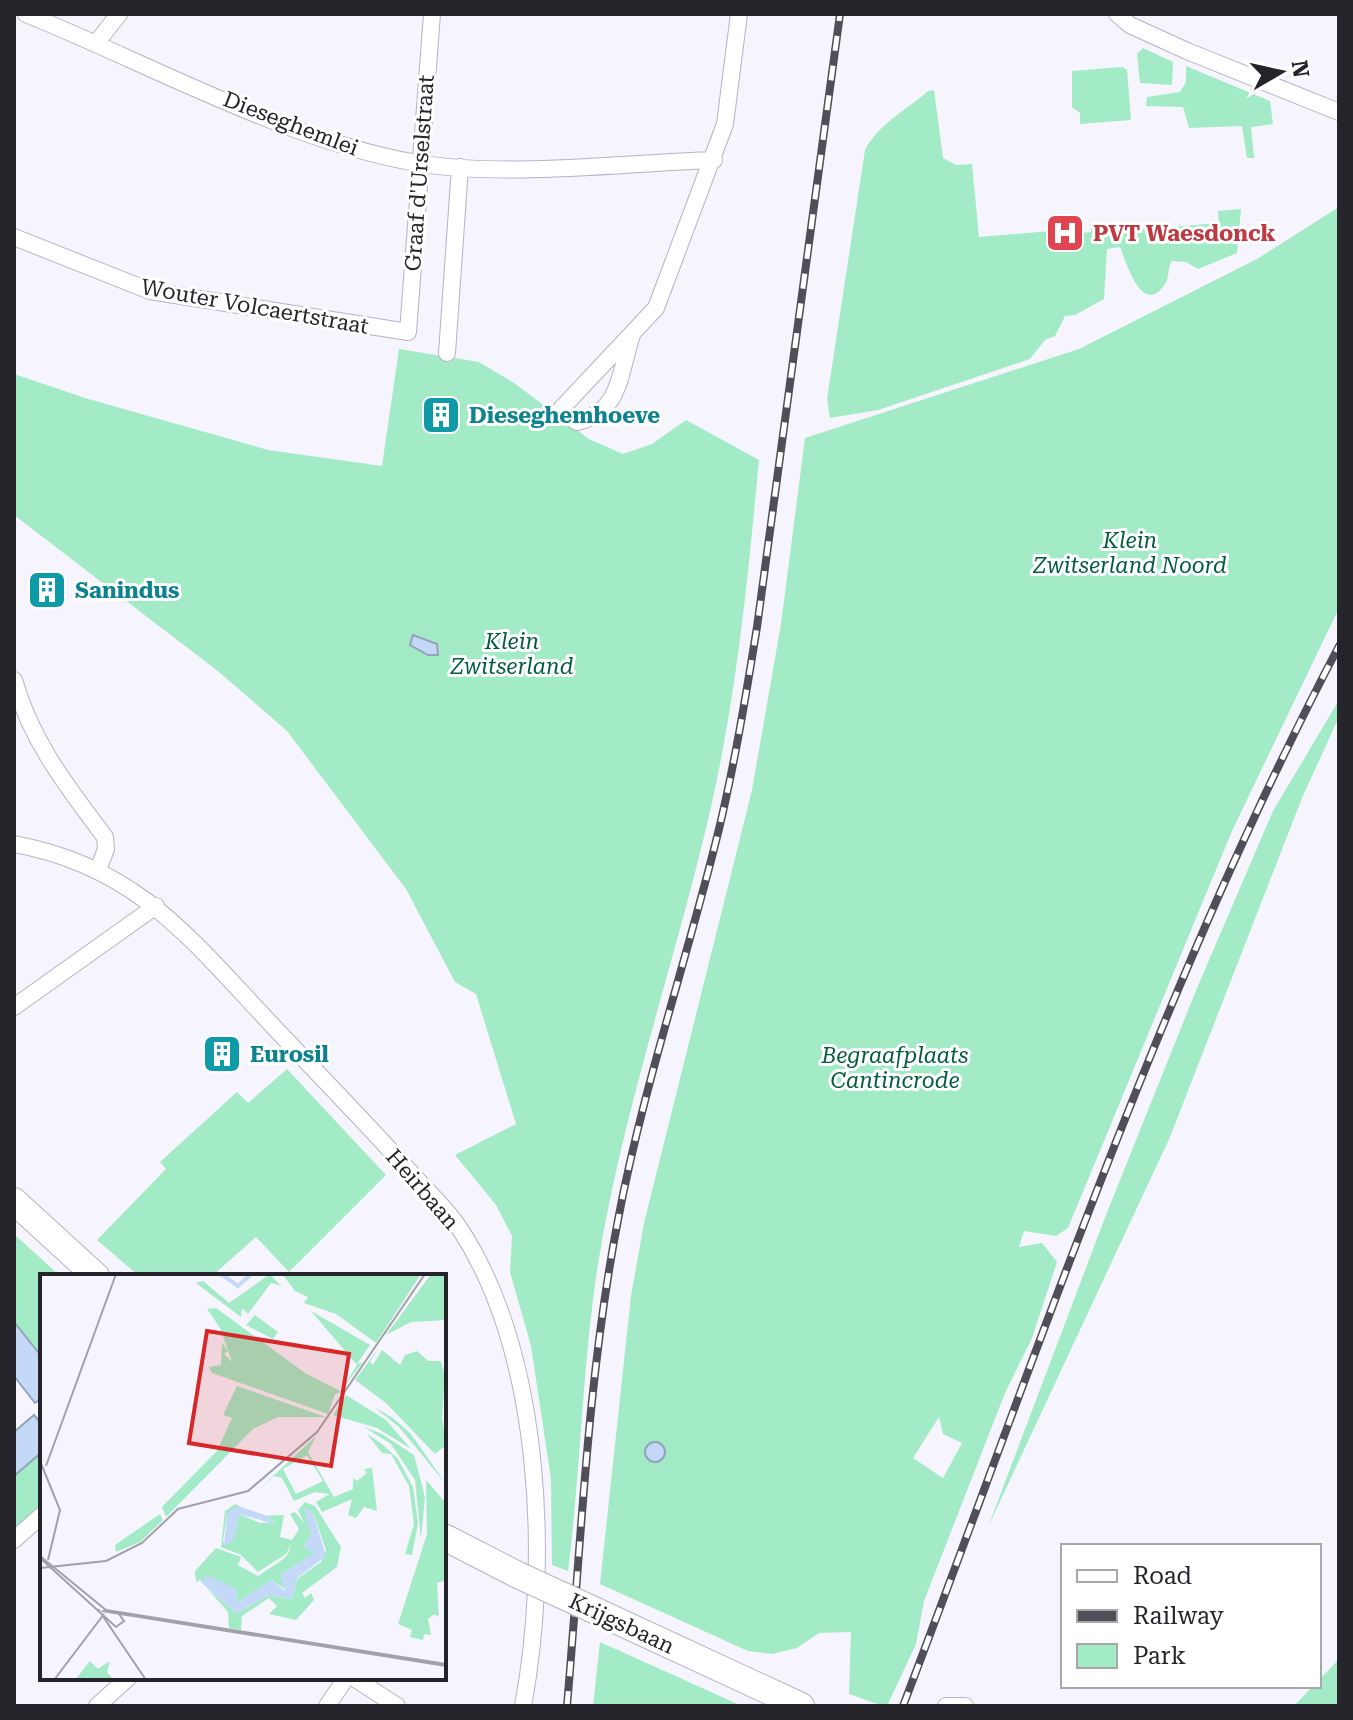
<svg xmlns="http://www.w3.org/2000/svg" width="1353" height="1720" font-family="'Roboto Serif',serif">
	<style>
		.green { fill: #a2ebc6; fill-rule: evenodd }
		.water { fill: #c4d9f8; stroke: #95a3ba; stroke-width: 2 }
		.lines { fill: none; stroke-linecap: round; stroke-linejoin: round }
		.minor-casing { stroke: #b6b2c5; stroke-width: 18 }
		.primary-casing { stroke: #b6b2c5; stroke-width: 28 }
		.minor { stroke: #fff; stroke-width: 16 }
		.primary { stroke: #fff; stroke-width: 26 }
		.rail-casing { stroke: #504e56; stroke-width: 8 }
		.rail { stroke: #fff; stroke-width: 5; stroke-dasharray: 15; stroke-linecap: butt }
		.primary-bridge-casing { stroke: #b6b2c5; stroke-width: 28; stroke-linecap: butt }
		.primary-bridge { stroke: #fff; stroke-width: 26 }
		.labels { text-anchor: middle; stroke-width: 6; stroke-linejoin: round; paint-order: stroke }
		.street-label { font-size: 22px; fill: #26242b; stroke: #fff }
		.health-label { font-size: 22px; font-weight: bold; fill: #be3a42; stroke: #fff; text-anchor: start }
		.culture-label { font-size: 22px; font-weight: bold; fill: #0d838f; stroke: #fff; text-anchor: start }
		.park-label { font-size: 22px; font-style: italic; fill: #035c3d; stroke: #fff }
		.inset-river { fill: none; stroke: #c4d9f8; stroke-width: 4 }
		.inset-road { fill: none; stroke: #a3a1a8; stroke-width: 2 }
		.view { fill: #d62828; fill-opacity: 0.15; stroke: #d62828; stroke-width: 4 }
		.inset-edge { fill: none; stroke: #26242b; stroke-width: 4 }
	</style>
	<rect width="100%" height="100%" fill="#f6f4fc"/>
	<!-- green -->
	<path class="green" d="M1143 48 1173 62 1172 85 1140 83 1137 54Z
		M1186 66 1270 101 1273 124 1251 127 1254 158H1247L1242 126 1189 128 1183 107 1146 106 1147 97 1180 92 1186 82Z
		M1123 67 1127 70 1131 120 1080 124V113L1072 107V71Z
		M934 90 943 158 956 165 972 164 979 237 1062 230 1063 235 1091 232V227L1123 223 1124 231 1219 223 1218 211 1241 209 1237 253 1198 269 1186 262 1172 261C1167 268 1170 276 1165 284 1142 319 1125 259 1120 247L1107 249 1104 299 1075 315 1065 316 1055 336 1045 340 1030 359 878 410 830 418 827 399 865 150C879 123 906 111 928 91Z
		M1339 207V608L1232 831 1068 1228 1056 1236 1024 1231 1019 1247 1042 1243 1057 1262 1032 1338 1005 1393 924 1601 916 1644 887 1706H883L849 1694 851 1632 819 1633 797 1648 772 1654 748 1651 600 1584 631 1296 644 1223 752 790 781 624 805 438 1079 349 1257 259ZM939 1417 943 1434 962 1443 943 1478 913 1458Z
		M399 349 479 362 514 383 589 439 623 454 652 444 686 420 759 460C748 577 737 692 711 807 676 960 623 1109 598 1264 582 1366 581 1469 568 1571L552 1565 551 1479 531 1346 510 1272 512 1236 496 1205 455 1155 516 1124 476 994 455 982 406 889 287 731 219 672 14 515V374L85 398 268 450 382 466Z
		M1339 700V717L1302 798 1170 1137 988 1527 1106 1215 1197 988 1273 811Z
		M287 1069 386 1175 289 1272 256 1237 212 1276H139L97 1240 166 1169 160 1162 237 1092 248 1103Z
		M14 1234 60 1276H42V1357L14 1322Z
		M42 1452V1505L14 1530V1476Z
		M600 1642 742 1706H593Z
		M1339 1659V1706H1294L1313 1686H1319V1680Z"/>
	<!-- water -->
	<path class="water" d="M413 635 437 644 438 655H428L410 645Z
		M14 1322 42 1357V1398L35 1403 14 1376Z
		M34 1415 39 1421 42 1419V1452L14 1476V1432Z
		M645 1452a10 10 0 1 1 20 0a10 10 0 1 1-20 0Z"/>
	<g class="lines">
		<!-- minor casing -->
		<g class="minor-casing">
			<path id="minor" d="M26 14C150 64 287 141 417 163 505 178 622 163 714 160
				M1117 14 1130 25 1187 51 1339 112
				M97 42 119 14
				M14 237 150 291 408 332 432 14
				M632 335C619 374 621 412 577 422L560 410 656 308 725 124 739 14
				M447 353 460 167
				M14 680C31 741 68 788 105 837L106 849 98 870
				M14 844C136 866 191 939 271 1024 318 1074 366 1123 412 1174 428 1192 447 1209 460 1229 542 1355 550 1562 523 1706
				M14 1007 156 906
				M14 1540 42 1515
				M354 1678 397 1706
				M97 1706 128 1678
				M327 1706 346 1678
				M946 1706H965"/>
		</g>
		<!-- primary casing -->
		<g class="primary-casing">
			<path id="primary" d="M14 1201 96 1276
				M444 1537 518 1575
				M596 1611 801 1706"/>
		</g>
		<!-- minor -->
		<use href="#minor" class="minor"/>
		<!-- primary -->
		<use href="#primary" class="primary"/>
		<!-- rail casing -->
		<g class="rail-casing">
			<path id="rail" d="M567 1706C581 1545 587 1380 618 1220 643 1087 687 960 719 829 735 762 746 695 757 627L840 14
				M903 1706C1038 1352 1162 982 1339 646"/>
		</g>
		<!-- rail -->
		<use href="#rail" class="rail"/>
		<!-- primary-bridge casing -->
		<g class="primary-bridge-casing">
			<path id="primary-bridge" d="M518 1575 596 1611"/>
		</g>
		<!-- primary-bridge -->
		<use href="#primary-bridge" class="primary-bridge"/>
	</g>
	<!-- icons -->
	<defs>
		<g id="hospital-square" transform="scale(2)"><rect x="-9" y="-9" width="18" height="18" rx="4" fill="#e0444e" stroke="#fff"/><path d="M-5-5h3v3.5h4V-5h3V5h-3V1.5h-4V5h-3Z" fill="#fff"/></g>
		<g id="building-square" transform="scale(2)"><rect x="-9" y="-9" width="18" height="18" rx="4" fill="#0f9aa8" stroke="#fff"/><path d="M-4-6H4V6H1V3H-1V6H-4ZM-2.5-4.3h1.7v1.8h-1.7ZM.8-4.3h1.7v1.8H.8ZM-2.5-1h1.7V.8h-1.7ZM.8-1h1.7V.8H.8Z" fill="#fff"/></g>
	</defs>
	<g fill-rule="evenodd">
		<use href="#hospital-square" x="1065" y="233"/>
		<use href="#building-square" x="441" y="415"/>
		<use href="#building-square" x="47" y="590"/>
		<use href="#building-square" x="222" y="1054"/>
	</g>
	<g class="labels">
		<!-- street labels -->
		<g class="street-label">
			<text transform="translate(291 123) rotate(21)" y="8">Dieseghemlei</text>
			<text transform="translate(419 173) rotate(-86)" y="8">Graaf d'Urselstraat</text>
			<text transform="translate(255 306) rotate(10)" y="8">Wouter Volcaertstraat</text>
			<text transform="translate(423 1189) rotate(49)" y="8">Heirbaan</text>
			<text transform="translate(622 1623) rotate(25)" y="8">Krijgsbaan</text>
		</g>
		<!-- health labels -->
		<g class="health-label">
			<text x="1093" y="241">PVT Waesdonck</text>
		</g>
		<!-- culture labels -->
		<g class="culture-label">
			<text x="469" y="423">Dieseghemhoeve</text>
			<text x="75" y="598">Sanindus</text>
			<text x="250" y="1062">Eurosil</text>
		</g>
		<!-- park labels -->
		<g class="park-label">
			<text x="1130" y="548">Klein<tspan x="1130" dy="25">Zwitserland Noord</tspan></text>
			<text x="512" y="649">Klein<tspan x="512" dy="25">Zwitserland</tspan></text>
			<text x="895" y="1063">Begraafplaats<tspan x="895" dy="25">Cantincrode</tspan></text>
		</g>
	</g>
	<!-- overview -->
	<g transform="translate(40 1274)">
		<rect width="406" height="406" fill="#f6f4fc"/>
		<path d="M230 0 241 12 231 9 208 40 202 34 201 43 156 9 163 7 189 29ZM242 0 322 2 381 0 336 69 296 40 264 29 268 23 255 17ZM391 0H406V46L371 48 346 61ZM176 34 265 99 302 118 295 120 288 140 172 99 169 93 181 91 182 69 188 77 184 80 192 88 180 54 167 35ZM271 37 330 71 317 90 323 88 303 114 317 91ZM215 41 238 58 233 65 206 51ZM338 75 330 88 333 91 342 76 360 91 365 81 377 77 388 87H401L404 99 406 84 402 144 406 171 395 180 346 129 315 106ZM197 112 286 143H238L213 155 126 243 122 233 177 177 192 144 183 141ZM306 121 346 146 371 175 337 154 293 141ZM334 133 353 144 371 160 406 210 359 153ZM324 153 342 160 374 181 385 223 381 265 375 206 351 170ZM327 160 342 170 358 185 373 213 378 249 372 281 365 280 374 250 369 212 351 180 342 179ZM276 162 268 178 294 223 313 215V204L317 207 327 199 324 195 332 194 337 237 324 233 316 244 308 241 312 225 282 238 276 228 290 220 275 218 254 227 242 204 234 202 217 217ZM267 181 283 207 256 220 243 195ZM386 206 406 229V306L397 309 399 343 394 340 388 345 391 361 384 360 383 366 370 363 372 356 358 350 387 260ZM265 228 275 232 301 273 297 293 262 319 265 324 271 319 274 326 256 346 229 340 237 332 229 324 202 342 201 356 189 354 188 338 160 306 156 308 155 297 176 274 201 283 198 291 218 302 242 286 248 280 251 270 246 280 218 298 201 281 181 273 185 237 195 230 220 242 244 241 240 263 252 266 259 255 250 240 255 238 264 249 258 236ZM264 235 273 238 286 276 281 288 257 305 252 325 228 322 196 339 164 311 195 322 198 328 232 306 246 316 241 300 275 279 264 272 272 260ZM194 236 221 242 235 248 220 249 199 240 188 270 183 268 187 239ZM120 240 123 246 100 268 76 278 75 271ZM50 387 58 395 70 387 67 398 74 406H35Z" fill="#a2ebc6" fill-rule="evenodd"/>
		<path d="M198 232 228 242 235 250 199 240 194 266 184 272 187 239ZM264 235 273 238 286 282 257 304 252 325 228 322 196 339 161 308 167 301 196 315 198 328 232 306 245 317 240 301 274 279 264 273 271 260Z" fill="#c4d9f8"/>
		<path class="inset-river" d="M181 0 198 12 211 0"/>
		<path class="inset-road" d="M0 187 20 236 8 286M6 192 76 0M0 282 66 336 406 390M0 284 76 353 84 347 79 340M0 294 66 287 102 269 138 235 208 217 277 158 385 0M58 335 106 406M62 337 406 392M14 406 64 340"/>
		<path class="view" d="M167 57 309 80 291 192 149 169Z"/>
		<rect width="406" height="406" class="inset-edge"/>
	</g>
	<!-- border -->
	<rect width="1353" height="1720" fill="none" stroke="#26242b" stroke-width="32"/>
	<!-- legend -->
	<rect x="1061" y="1544" width="260" height="144" fill="#ffffff" stroke="#a8a7aa" stroke-width="2"/>
	<rect x="1077" y="1570" width="40" height="12" fill="#ffffff" stroke="#a8a7aa" stroke-width="2"/>
	<text x="1133" y="1584" font-size="24" fill="#26242b">Road</text>
	<rect x="1077" y="1610" width="40" height="12" fill="#504e56" stroke="#a8a7aa" stroke-width="2"/>
	<text x="1133" y="1624" font-size="24" fill="#26242b">Railway</text>
	<rect x="1077" y="1644" width="40" height="24" fill="#a2ebc6" stroke="#a8a7aa" stroke-width="2"/>
	<text x="1133" y="1664" font-size="24" fill="#26242b">Park</text>
	<!-- north arrow -->
	<g transform="translate(1281 72) rotate(81)" stroke="#ffffff" stroke-width="6" paint-order="stroke">
	<path d="M0-6L14 30L0 20L-14 30Z" fill="#26242b"/>
	<text y="-12" font-size="22" font-weight="bold" text-anchor="middle" fill="#26242b">N</text>
	</g>
</svg>
